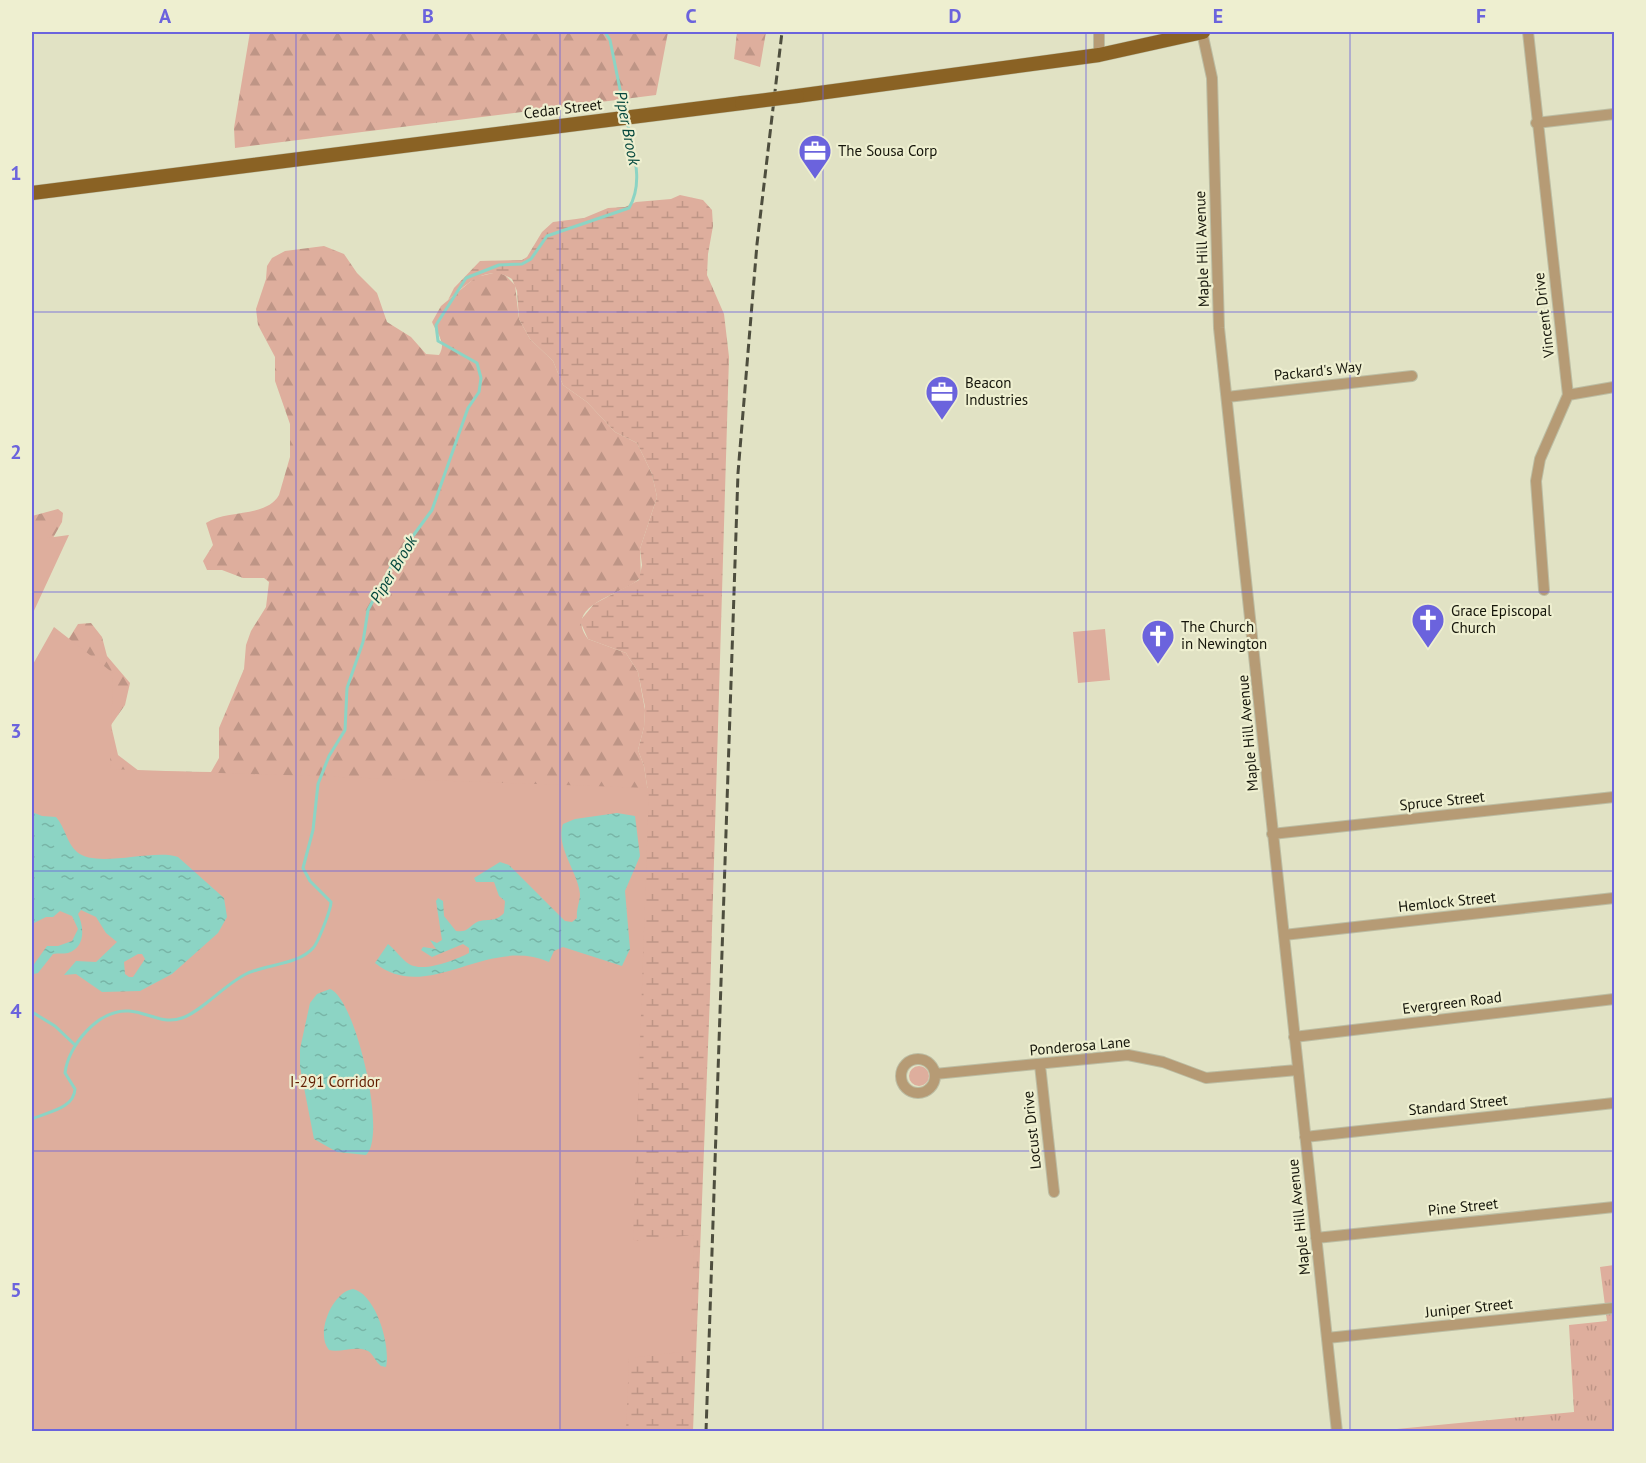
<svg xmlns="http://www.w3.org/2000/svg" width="1646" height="1463" font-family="'PT Sans',sans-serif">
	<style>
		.grass { fill: url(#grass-tufts) }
		.forest { fill: url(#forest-firs) }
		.wetland { fill: url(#wetland-marsh) }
		.park { fill: #deae9d }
		.water { fill: url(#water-ripples); fill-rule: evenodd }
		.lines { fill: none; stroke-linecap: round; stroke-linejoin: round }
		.stream { stroke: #8cd4c4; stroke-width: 3 }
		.minor-casing { stroke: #bcbda3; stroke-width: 12 }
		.major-casing { stroke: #bcbda3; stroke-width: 15 }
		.minor { stroke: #b69b75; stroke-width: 10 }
		.major { stroke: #8a6224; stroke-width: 14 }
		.rail { stroke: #4e4e3e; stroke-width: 3; stroke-dasharray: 9 4.5; stroke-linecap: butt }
		.major-bridge-casing { stroke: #bcbda3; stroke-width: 15; stroke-linecap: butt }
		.major-bridge { stroke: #8a6224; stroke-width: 14 }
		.grid { fill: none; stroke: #6b63dd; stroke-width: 1.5; stroke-opacity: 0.55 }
		.labels { text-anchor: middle; stroke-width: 4.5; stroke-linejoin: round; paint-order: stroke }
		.street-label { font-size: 15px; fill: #16160b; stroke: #eeefd0 }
		.poi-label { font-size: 15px; fill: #16160b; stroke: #eeefd0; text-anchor: start }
		.park-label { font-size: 15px; fill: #621d00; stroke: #eeefd0 }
		.water-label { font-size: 16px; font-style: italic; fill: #05483d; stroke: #eeefd0 }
		.neatline { fill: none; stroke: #6b63dd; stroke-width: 2 }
		.grid-label { font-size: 20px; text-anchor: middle; font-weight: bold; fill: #6b63dd }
	</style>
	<defs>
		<pattern id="grass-tufts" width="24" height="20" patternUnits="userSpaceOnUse" patternTransform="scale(1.5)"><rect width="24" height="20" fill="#deae9d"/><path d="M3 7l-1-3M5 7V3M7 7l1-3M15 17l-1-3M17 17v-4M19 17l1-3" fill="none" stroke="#be9586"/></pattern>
		<pattern id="forest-firs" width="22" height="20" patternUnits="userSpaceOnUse" patternTransform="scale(1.5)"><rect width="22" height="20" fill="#deae9d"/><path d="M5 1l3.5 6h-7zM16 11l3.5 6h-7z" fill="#be9586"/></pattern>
		<pattern id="wetland-marsh" width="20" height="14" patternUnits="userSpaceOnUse" patternTransform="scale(1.5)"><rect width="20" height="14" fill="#deae9d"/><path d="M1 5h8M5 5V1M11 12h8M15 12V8" fill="none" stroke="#be9586"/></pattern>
		<pattern id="water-ripples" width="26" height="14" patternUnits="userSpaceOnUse" patternTransform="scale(1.5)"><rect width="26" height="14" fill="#8cd4c4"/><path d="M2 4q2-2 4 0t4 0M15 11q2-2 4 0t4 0" fill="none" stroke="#78b5a7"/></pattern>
	</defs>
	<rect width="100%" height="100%" fill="#e1e2c4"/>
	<!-- grass -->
	<path class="grass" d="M1614 1265V1431L1366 1432 1574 1412 1569 1325 1607 1321 1600 1267Z"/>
	<!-- forest -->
	<path class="forest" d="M250 32H668L656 95 235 148 234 128Z
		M737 32H766L760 67 734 59Z
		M324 246 344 254 357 273 377 293 387 322 411 337 426 354 439 355C447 342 437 334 432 322L441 306 476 277 498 272 506 276 515 285 519 319 530 339 553 361 563 385 587 402 615 432 637 443 652 474 657 497 640 549 641 577C626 595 561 603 588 639L626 653 638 672 645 710 644 727 638 750 644 766 648 792 32 1431 68 640 78 624 91 623 102 637 107 656 130 683 125 705 111 725 118 755 139 771 211 772 219 758V728L244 669 246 645 251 631 266 607 269 582 264 578H243L222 570H207L203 561 213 545 206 523C226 509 266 518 279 495L290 457V424L275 381V357L258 325 256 309 266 279 267 266 272 258 285 251Z
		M58 509 63 513 62 522 49 545 32 593V516Z"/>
	<!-- wetland -->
	<path class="wetland" d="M680 195 703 200 712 210 713 226 708 254 707 275 724 314 729 357 710 996 693 1431H539L648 792 644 766 638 750 644 727 645 707 638 672 626 653 588 639 580 621 594 604 639 580 642 565 640 549 657 497 652 474 637 443 615 432 587 402 563 385 553 361 530 339 519 319 517 291 512 279C487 263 467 284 448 300L454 288 480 261 522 260 527 257 542 232 553 222 584 218 608 208 625 207 636 202 671 199Z"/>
	<!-- park -->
	<path class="park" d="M69 535 32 615V540Z
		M54 627 113 673 110 769 649 788 633 1241 694 1235 690 1351 629 1358 626 1431 32 1432V666Z
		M1105 629 1110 680 1078 683 1073 632Z
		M909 1076a10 10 0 1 1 20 0a10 10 0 1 1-20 0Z"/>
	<!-- water -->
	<path class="water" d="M32 812 42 816 56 817C65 827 67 844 77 852 97 869 154 848 178 857L224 898 227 917 218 933 172 974 140 991 102 992 76 974 64 975 76 961 96 962 117 942 106 933 96 917 81 910 78 914C84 927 86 947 68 953 63 954 58 953 53 954L38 973 34 974 32 967 47 946H58L72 941 78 929 72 916 60 911 53 917H46L32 924ZM138 954H142L145 959 133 977H129L125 974 124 962Z
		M617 813 635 816 640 856 625 891 630 949 622 966 563 947 554 951 549 962C487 935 427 1005 375 963L388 944C396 950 401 959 409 964 424 973 455 960 469 953V948L463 944 432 957 421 950 423 947 436 949 430 940 437 943 442 940 436 901 438 898 443 901 444 916 456 931C468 933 469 926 477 922 487 918 495 923 504 913L505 901 499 896 494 882H476L474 878 500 862 509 865 565 921 572 922 577 918C576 909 580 902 580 894 578 872 555 846 563 824L575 819Z
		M330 989C355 997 388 1136 366 1155L337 1152 314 1139 300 1067V1049L310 1003 317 994Z
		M353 1289C376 1294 391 1346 386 1367L381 1366C376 1362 373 1354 368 1351 356 1345 341 1353 329 1350 315 1334 332 1292 353 1289Z"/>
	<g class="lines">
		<!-- stream -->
		<path class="stream" d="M605 32 610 40 625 114
			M32 1012 55 1026 75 1045
			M32 1119C47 1112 74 1109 75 1089L65 1073C68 1046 98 1009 129 1011 147 1012 163 1025 182 1018 202 1011 224 985 246 974 266 964 298 965 313 948 318 943 331 909 331 902L310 881 303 868 313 830 318 784 329 756 345 730 347 688 363 642 368 610 393 563 432 510 468 408 479 392 481 378 477 363 438 341 436 325 466 278 499 265 522 264 531 259 547 236 629 208C645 181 632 149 627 120"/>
		<!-- minor casing -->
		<g class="minor-casing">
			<path id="minor" d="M1202 32 1212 78 1219 328 1337 1432
				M1528 32 1568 395 1540 459 1536 481 1544 590
				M1099 55V32
				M1536 123 1614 114
				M1568 395 1614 387
				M1227 397 1412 376
				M1272 834 1614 797
				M1284 935 1614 898
				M1294 1037 1614 999
				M901 1076a17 17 0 1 1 34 0a17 17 0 1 1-34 0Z
				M1040 1065 1054 1192
				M935 1074 1128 1055 1163 1062 1206 1078 1297 1070
				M1305 1137 1614 1103
				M1316 1238 1614 1207
				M1327 1338 1614 1308"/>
		</g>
		<!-- major casing -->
		<g class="major-casing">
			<path id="major" d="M797 96 1099 55 1203 32
				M32 193 742 103"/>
		</g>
		<!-- minor -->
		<use href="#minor" class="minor"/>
		<!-- major -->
		<use href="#major" class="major"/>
		<!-- rail -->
		<path class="rail" d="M706 1432 738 473 757 244 782 32"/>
		<!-- major-bridge casing -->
		<g class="major-bridge-casing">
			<path id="major-bridge" d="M742 103 797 96"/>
		</g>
		<!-- major-bridge -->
		<use href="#major-bridge" class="major-bridge"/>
	</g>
	<!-- grid -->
	<path class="grid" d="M296 32V1432M560 32V1432M823 32V1432M1086 32V1432M1350 32V1432M32 312H1614M32 592H1614M32 871H1614M32 1151H1614"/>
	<!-- icons -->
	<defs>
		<g id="office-pin" transform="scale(1.725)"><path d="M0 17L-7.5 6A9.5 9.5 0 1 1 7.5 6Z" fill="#6b63dd" stroke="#eeefd0"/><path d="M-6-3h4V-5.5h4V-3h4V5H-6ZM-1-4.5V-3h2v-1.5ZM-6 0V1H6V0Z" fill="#fff"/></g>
		<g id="church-pin" transform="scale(1.725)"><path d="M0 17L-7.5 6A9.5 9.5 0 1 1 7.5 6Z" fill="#6b63dd" stroke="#eeefd0"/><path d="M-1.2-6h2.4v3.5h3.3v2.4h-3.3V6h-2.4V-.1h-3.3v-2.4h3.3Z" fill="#fff"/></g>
	</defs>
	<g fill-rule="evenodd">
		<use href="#office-pin" x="815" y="151"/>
		<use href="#office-pin" x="942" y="392"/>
		<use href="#church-pin" x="1428" y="620"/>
		<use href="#church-pin" x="1158" y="636"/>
	</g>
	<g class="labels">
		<!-- street labels -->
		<g class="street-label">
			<text transform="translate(563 109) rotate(-7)" y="5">Cedar Street</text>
			<text transform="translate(1202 249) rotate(-92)" y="5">Maple Hill Avenue</text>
			<text transform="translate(1544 315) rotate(-97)" y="5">Vincent Drive</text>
			<text transform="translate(1318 371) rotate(-6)" y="5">Packard's Way</text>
			<text transform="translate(1248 733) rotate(-95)" y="5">Maple Hill Avenue</text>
			<text transform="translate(1442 801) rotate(-6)" y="5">Spruce Street</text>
			<text transform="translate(1447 902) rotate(-6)" y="5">Hemlock Street</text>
			<text transform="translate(1452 1003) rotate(-7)" y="5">Evergreen Road</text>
			<text transform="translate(1080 1046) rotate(-5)" y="5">Ponderosa Lane</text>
			<text transform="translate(1458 1105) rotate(-6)" y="5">Standard Street</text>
			<text transform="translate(1032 1130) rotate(-96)" y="5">Locust Drive</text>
			<text transform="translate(1463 1207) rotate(-6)" y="5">Pine Street</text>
			<text transform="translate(1299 1217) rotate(-96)" y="5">Maple Hill Avenue</text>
			<text transform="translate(1469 1308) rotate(-6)" y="5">Juniper Street</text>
		</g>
		<!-- poi labels -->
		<g class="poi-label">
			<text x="838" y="156">The Sousa Corp</text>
			<text x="965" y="388">Beacon<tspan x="965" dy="17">Industries</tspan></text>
			<text x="1451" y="616">Grace Episcopal<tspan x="1451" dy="17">Church</tspan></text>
			<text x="1181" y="632">The Church<tspan x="1181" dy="17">in Newington</tspan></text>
		</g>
		<!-- park labels -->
		<g class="park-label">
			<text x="335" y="1087">I-291 Corridor</text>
		</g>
		<!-- water labels -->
		<g class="water-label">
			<text transform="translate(628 128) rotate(79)" y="6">Piper Brook</text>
			<text transform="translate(393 569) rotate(-59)" y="6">Piper Brook</text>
		</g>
	</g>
	<!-- border -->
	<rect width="1646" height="1463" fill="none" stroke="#eeefd0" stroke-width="66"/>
	<rect x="33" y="33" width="1580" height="1397" class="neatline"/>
	<g class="grid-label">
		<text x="165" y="23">A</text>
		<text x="428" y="23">B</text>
		<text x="691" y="23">C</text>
		<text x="955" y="23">D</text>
		<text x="1218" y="23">E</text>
		<text x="1481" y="23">F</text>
		<text x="16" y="180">1</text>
		<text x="16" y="459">2</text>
		<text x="16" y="738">3</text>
		<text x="16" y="1018">4</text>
		<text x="16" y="1297">5</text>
	</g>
</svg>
